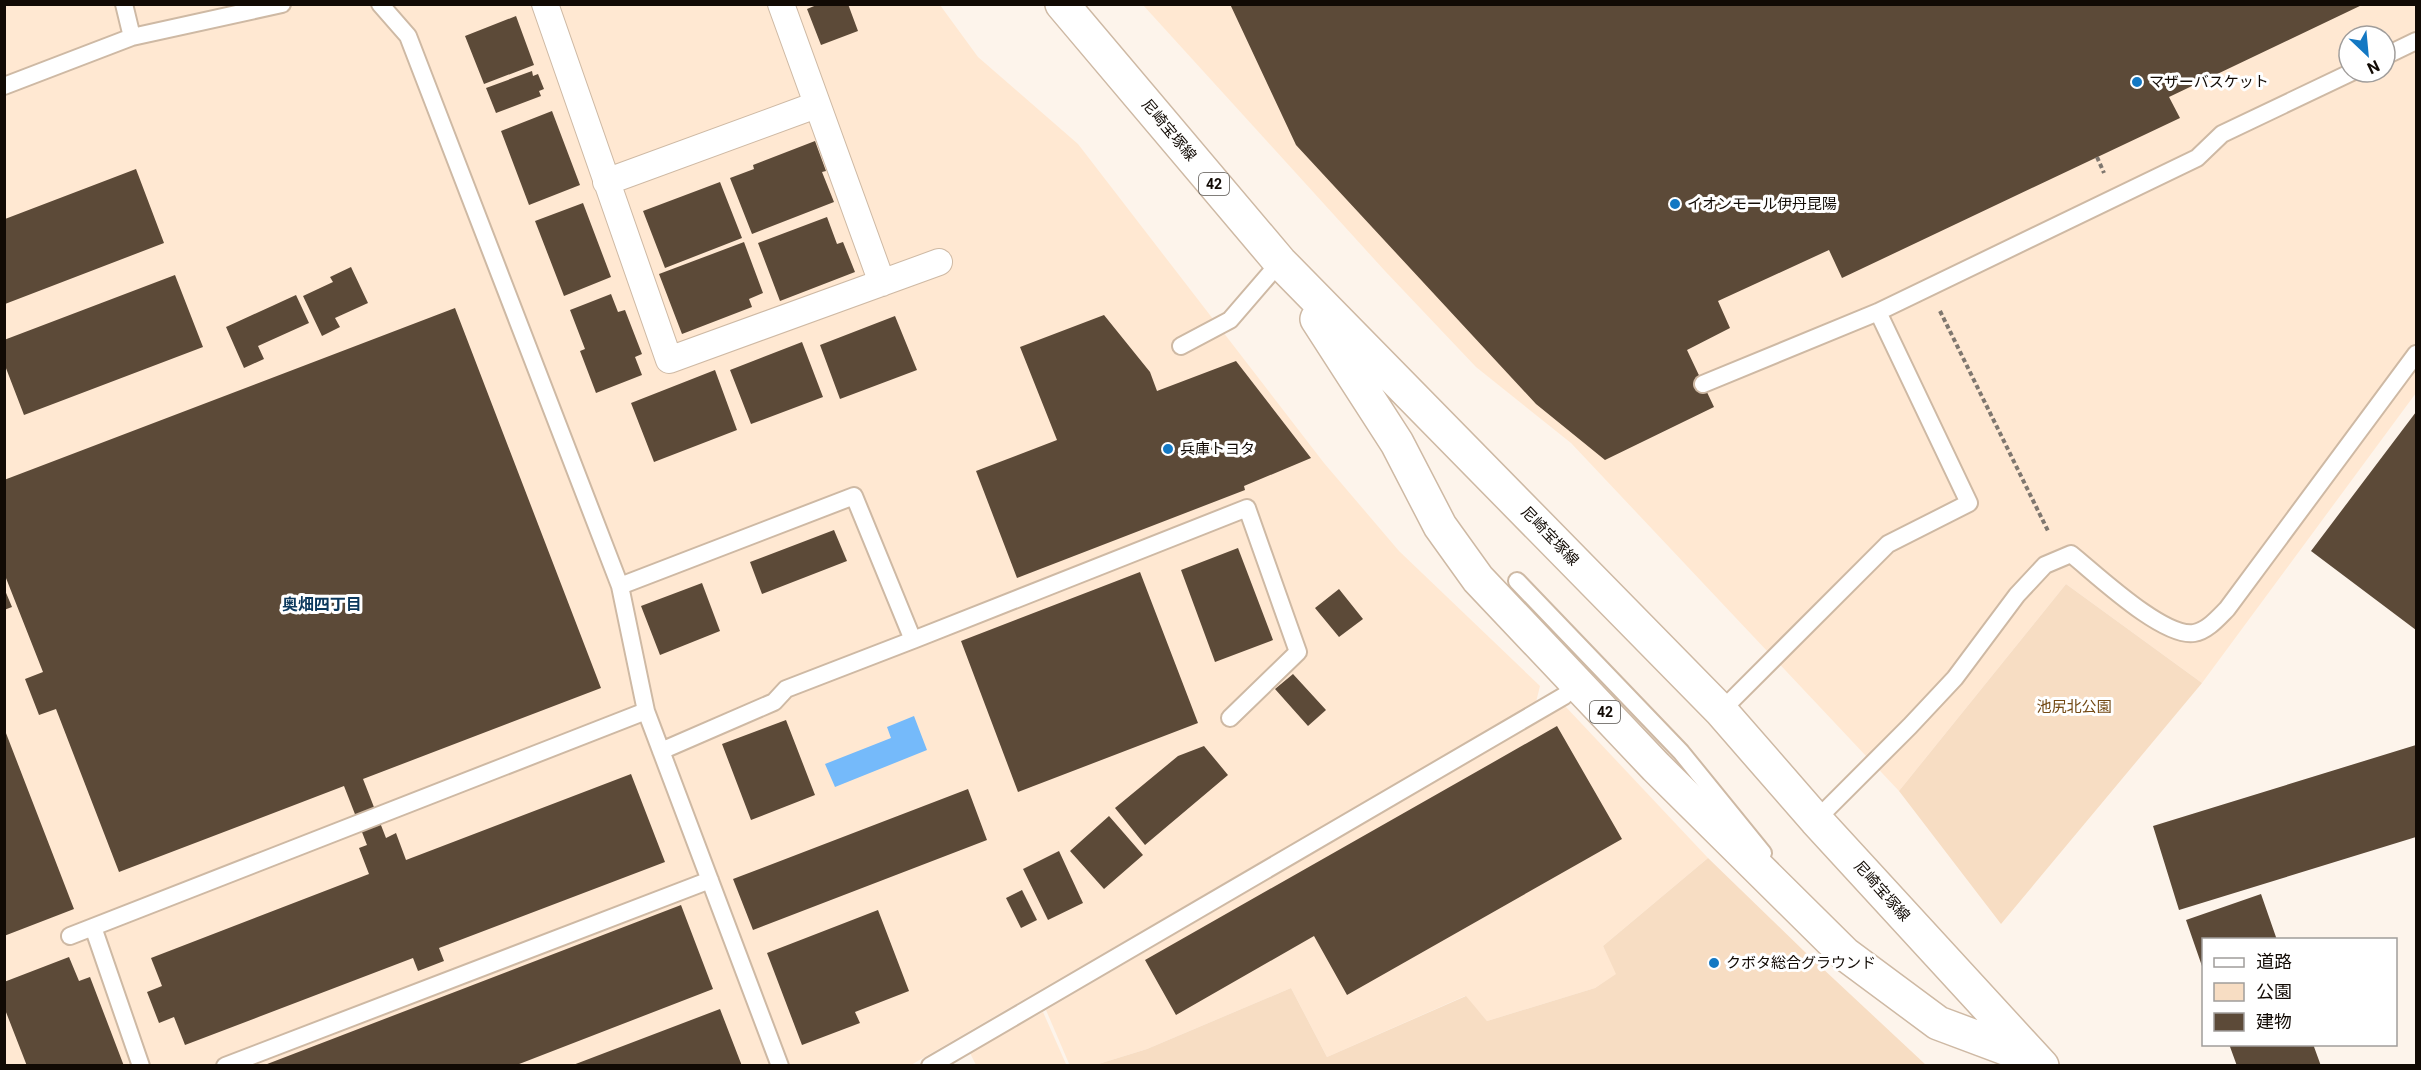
<svg xmlns="http://www.w3.org/2000/svg" width="2421" height="1070" font-family="Roboto,'Noto Sans JP',sans-serif">
	<style>
		.built { fill: #ffe8d2; fill-rule: evenodd }
		.green { fill: #f7ddc3 }
		.water { fill: #75bafa }
		.building { fill: #5c4a38 }
		.lines { fill: none; stroke-linecap: round; stroke-linejoin: round }
		.service-casing { stroke: #ceb9a4; stroke-width: 20 }
		.pedestrian-casing { stroke: #ceb9a4; stroke-width: 28 }
		.primary-casing { stroke: #ceb9a4; stroke-width: 36 }
		.path { stroke: #7f776f; stroke-width: 4; stroke-dasharray: 4.5 3; stroke-linecap: butt }
		.service { stroke: #fff; stroke-width: 16 }
		.pedestrian { stroke: #fff; stroke-width: 26 }
		.primary { stroke: #fff; stroke-width: 33 }
		.poi-dot { fill: #1378c3; stroke: #fff; stroke-width: 2 }
		.labels { text-anchor: middle; stroke-width: 6; stroke-linejoin: round; paint-order: stroke }
		.shield { fill: #fff; stroke: #58544f; stroke-width: 1.5 }
		.shield-label { font-size: 14px; font-weight: bold; fill: #110a04 }
		.poi-label { font-size: 15px; fill: #110a04; stroke: #fff; text-anchor: start }
		.street-label { font-size: 15px; fill: #110a04; stroke: #fff }
		.park-label { font-size: 15px; fill: #724812; stroke: #fff }
		.neighbourhood-label { font-size: 16px; font-weight: bold; fill: #0b385c; stroke: #fff }
	</style>
	<rect width="100%" height="100%" fill="#fdf4eb"/>
	<!-- built -->
	<path class="built" d="M5 5H940L978 57 1078 144 1324 463 1399 551 1540 686 1536 702 911 1065 5 1066Z
		M1143 5H2416V393L2202 683 2066 584 1899 791 1571 443 1476 367 1385 271ZM2349 36H2385V72H2349Z
		M1565 706 1708 858 1603 946 1617 974 1595 988 1487 1021 1465 996 1327 1057 1291 988 1147 1049 1095 1065 1070 1066 1046 1010Z
		M1043 1012 1066 1064 976 1065 970 1053Z"/>
	<!-- green -->
	<path class="green" d="M2066 584 2202 683 2001 924 1899 791Z
		M1708 858 1805 952 1926 1065H1095L1147 1049 1291 988 1327 1057 1466 996 1487 1021 1595 988 1616 974 1603 946Z"/>
	<!-- water -->
	<path class="water" d="M914 716 927 750 835 787 825 764 891 738 887 727Z"/>
	<!-- building -->
	<path class="building" d="M819 4H848L858 31 821 45 807 9Z
		M1230 4H2364L2169 97 2180 118 1842 278 1829 250 1718 301 1730 328 1687 350 1714 407 1605 460 1536 404 1296 145Z
		M516 16 534 65 484 84 465 36Z
		M532 71 533 76 538 74 544 89 539 91 541 96 496 113 486 88Z
		M552 111 580 185 529 205 501 131Z
		M815 141 826 171 822 172 834 202 752 234 730 178 754 169 753 165Z
		M136 169 164 243 5 304V219Z
		M720 182 742 238 665 268 643 211Z
		M583 203 611 277 564 296 535 221Z
		M827 217 837 244 843 242 855 272 780 301 758 243Z
		M744 242 763 293 749 299 752 307 682 334 659 274Z
		M351 267 368 303 335 318 340 327 322 336 303 296 333 282 330 277Z
		M175 275 203 347 24 415 4 363V340Z
		M611 294 618 312 625 310 642 354 635 357 642 375 596 393 580 351 585 349 570 310Z
		M296 295 309 323 258 346 264 359 244 368 226 327Z
		M455 308 601 688 363 779 386 838 396 833 406 860 631 774 665 862 439 948 444 961 418 971 413 958 185 1045 174 1017 159 1023 147 992 162 986 151 958 369 874 359 848 367 845 344 786 119 872 56 709 39 715 25 679 43 672 4 573V480Z
		M1104 315 1150 372 1157 391 1236 361 1311 458 1244 486 1245 490 1017 578 976 471 1057 440 1020 347Z
		M895 316 917 370 840 399 820 345Z
		M802 342 823 397 751 424 730 370Z
		M715 370 737 430 654 462 631 403Z
		M2416 412V630L2311 551Z
		M834 530 847 561 762 594 750 562Z
		M1238 548 1273 640 1215 662 1181 570Z
		M1140 572 1198 723 1018 792 961 641Z
		M702 583 720 631 660 655 641 606Z
		M4 588 12 607 4 610Z
		M1339 589 1363 619 1339 637 1315 608Z
		M1293 674 1326 710 1308 726 1275 689Z
		M786 720 815 795 751 820 722 744Z
		M1557 726 1622 839 1347 995 1314 936 1176 1015 1145 960Z
		M4 728 74 909 4 936Z
		M2416 745V837L2179 910 2153 826Z
		M1204 746 1228 775 1145 845 1115 808 1178 756Z
		M968 789 987 840 753 930 733 879Z
		M1109 816 1143 855 1104 889 1070 851Z
		M1059 851 1083 903 1048 920 1023 869Z
		M1022 890 1037 920 1021 928 1006 898Z
		M2261 894 2277 940H2204L2203 969 2186 920Z
		M681 905 713 989 514 1066H262Z
		M878 910 909 991 855 1012 860 1023 802 1045 767 953Z
		M69 957 79 981 90 977 124 1066H27L4 1007V982Z
		M720 1009 742 1066H573V1065Z
		M2229 1044H2313L2321 1066H2237Z"/>
	<g class="lines">
		<!-- service casing -->
		<g class="service-casing">
			<path id="service" d="M124 4 132 37
				M380 4 408 36 620 586 646 711 780 1066
				M2385 56 2416 41
				M4 86 132 37 282 4
				M1181 346 1230 320 1280 262
				M1703 384 1878 312 2197 158 2222 134 2352 72
				M1517 581 1681 752 1763 853
				M620 586 854 496 913 640 1247 508 1298 652 1230 718
				M1721 711 1888 544 1969 503 1878 312
				M661 751 774 702 786 689 913 640
				M1816 820 1910 726 1955 678 2017 595 2045 565 2071 554C2096 574 2163 638 2194 633 2207 631 2218 618 2227 609L2416 354
				M93 927 141 1066
				M70 936 646 711
				M225 1066 710 880
				M930 1066 1564 696 1577 683"/>
		</g>
		<!-- pedestrian casing -->
		<g class="pedestrian-casing">
			<path id="pedestrian" d="M545 4 669 360 939 262
				M781 4 882 283
				M606 182 816 105"/>
		</g>
		<!-- primary casing -->
		<g class="primary-casing">
			<path id="primary" d="M1062 4 1280 262 1721 711 1816 820 2042 1066
				M1317 319 1397 443 1440 526 1478 579 1656 767 1845 954 1938 1023 2029 1057"/>
		</g>
		<!-- path -->
		<path class="path" d="M2097 157 2104 173
			M1940 311 2049 533"/>
		<!-- service -->
		<use href="#service" class="service"/>
		<!-- pedestrian -->
		<use href="#pedestrian" class="pedestrian"/>
		<!-- primary -->
		<use href="#primary" class="primary"/>
	</g>
	<!-- markers -->
	<g class="poi-dot">
		<circle cx="2137" cy="82" r="6"/>
		<circle cx="1675" cy="204" r="6"/>
		<circle cx="1168" cy="449" r="6"/>
		<circle cx="1714" cy="963" r="6"/>
	</g>
	<g class="labels">
		<!-- shield labels -->
		<g class="shield">
			<rect x="1199" y="173" width="30" height="22" rx="4.5"/>
			<rect x="1590" y="701" width="30" height="22" rx="4.5"/>
		</g>
		<g class="shield-label">
			<text x="1214" y="189">42</text>
			<text x="1605" y="717">42</text>
		</g>
		<!-- poi labels -->
		<g class="poi-label">
			<text x="2149" y="87">マザーバスケット</text>
			<text x="1687" y="209">イオンモール伊丹昆陽</text>
			<text x="1180" y="454">兵庫トヨタ</text>
			<text x="1726" y="968">クボタ総合グラウンド</text>
		</g>
		<!-- street labels -->
		<g class="street-label">
			<text transform="translate(1169 130) rotate(50)" y="5">尼崎宝塚線</text>
			<text transform="translate(1550 536) rotate(46)" y="5">尼崎宝塚線</text>
			<text transform="translate(1882 891) rotate(48)" y="5">尼崎宝塚線</text>
		</g>
		<!-- park labels -->
		<g class="park-label">
			<text x="2074" y="712">池尻北公園</text>
		</g>
		<!-- neighbourhood labels -->
		<g class="neighbourhood-label">
			<text x="322" y="610">奥畑四丁目</text>
		</g>
	</g>
	<!-- border -->
	<rect width="2421" height="1070" fill="none" stroke="#110a04" stroke-width="12"/>
	<!-- legend -->
	<rect x="2202" y="938" width="195" height="108" fill="#ffffff" stroke="#a09d9b" stroke-width="1.5"/>
	<rect x="2214" y="958" width="30" height="9" fill="#ffffff" stroke="#a09d9b" stroke-width="1.5"/>
	<text x="2256" y="968" font-size="18" fill="#110a04">道路</text>
	<rect x="2214" y="983" width="30" height="18" fill="#f7ddc3" stroke="#a09d9b" stroke-width="1.5"/>
	<text x="2256" y="998" font-size="18" fill="#110a04">公園</text>
	<rect x="2214" y="1013" width="30" height="18" fill="#5c4a38" stroke="#a09d9b" stroke-width="1.5"/>
	<text x="2256" y="1028" font-size="18" fill="#110a04">建物</text>
	<!-- north arrow -->
	<g transform="translate(2367 54) rotate(154)"><circle r="28" fill="#ffffff" stroke="#a09d9b" stroke-width="1.5"/>
	<path d="M0-4.5L10 22L0 15L-10 22Z" fill="#1378c3"/>
	<text y="-9" font-size="16" font-weight="bold" text-anchor="middle" fill="#110a04">N</text>
	</g>
</svg>
